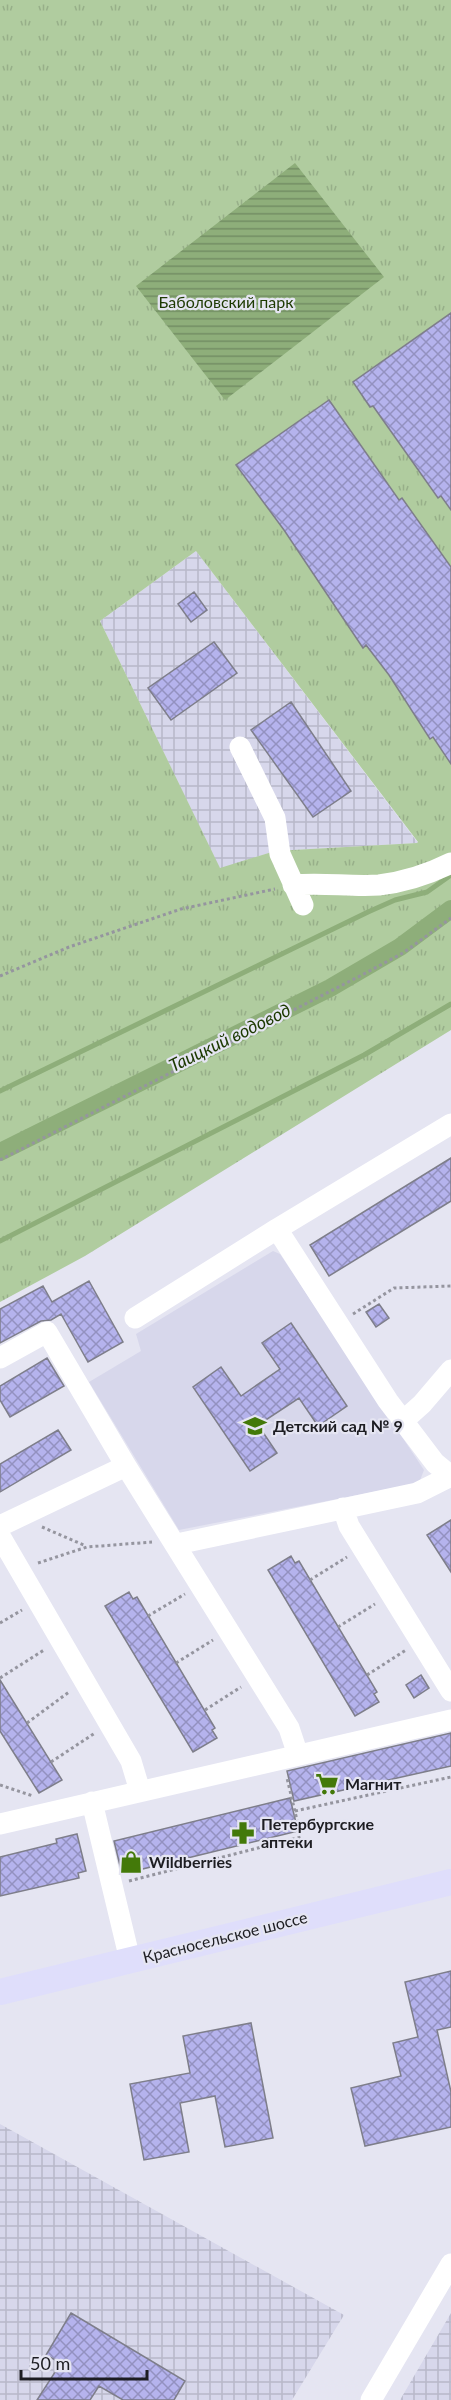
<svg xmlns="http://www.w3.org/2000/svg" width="451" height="2400" font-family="Lato,sans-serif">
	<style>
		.built { fill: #d7d7eb }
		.industrial { fill: url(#industrial-grid) }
		.park { fill: url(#park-tufts); fill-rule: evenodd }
		.water { fill: url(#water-rules) }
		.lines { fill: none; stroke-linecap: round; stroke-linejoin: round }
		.stream { stroke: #8eae7a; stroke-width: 5 }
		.canal { stroke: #8eae7a; stroke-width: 18 }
		.building { fill: url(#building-cross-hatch); stroke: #7e7e8a; stroke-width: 1.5 }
		.path { stroke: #95959f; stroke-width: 3; stroke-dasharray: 3 3; stroke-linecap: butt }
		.minor { stroke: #fff; stroke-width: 21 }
		.major { stroke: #dfdefb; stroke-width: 26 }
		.labels { text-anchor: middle; stroke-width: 4.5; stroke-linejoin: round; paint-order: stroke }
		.park-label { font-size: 16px; fill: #1d3a01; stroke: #e5e5f2 }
		.poi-label { font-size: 16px; font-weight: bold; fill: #1d1d22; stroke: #e5e5f2; text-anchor: start }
		.street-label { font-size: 16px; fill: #1d1d22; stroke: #e5e5f2 }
		.water-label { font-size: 18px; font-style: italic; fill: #1c3900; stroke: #e5e5f2 }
	</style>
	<defs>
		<pattern id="industrial-grid" width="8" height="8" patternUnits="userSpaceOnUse" patternTransform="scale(1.5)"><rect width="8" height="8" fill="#d7d7eb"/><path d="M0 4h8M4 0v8" fill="none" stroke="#b8b8c9"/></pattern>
		<pattern id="park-tufts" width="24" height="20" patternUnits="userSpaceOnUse" patternTransform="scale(1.5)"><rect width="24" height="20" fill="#b0cc9f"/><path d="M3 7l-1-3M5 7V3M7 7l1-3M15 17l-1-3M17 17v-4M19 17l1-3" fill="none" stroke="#97af89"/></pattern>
		<pattern id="water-rules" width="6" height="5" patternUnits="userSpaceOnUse" patternTransform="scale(1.5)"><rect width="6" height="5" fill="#8eae7a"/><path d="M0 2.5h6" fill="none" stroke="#738d64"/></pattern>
		<pattern id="building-cross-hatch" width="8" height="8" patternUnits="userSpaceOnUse" patternTransform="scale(1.5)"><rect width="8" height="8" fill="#b5b3ed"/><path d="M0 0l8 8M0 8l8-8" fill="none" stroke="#9391c0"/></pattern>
	</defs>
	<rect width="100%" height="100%" fill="#e5e5f2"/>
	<!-- built -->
	<path class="built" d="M273 1251 280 1254 424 1470 419 1483 179 1530 89 1382 141 1351 136 1334Z"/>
	<!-- industrial -->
	<path class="industrial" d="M196 551 418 843 275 851 220 869 100 621Z
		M0 2124 344 2315 292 2400H0Z
		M451 2313V2400H400Z"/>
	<!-- park -->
	<path class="park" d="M0 0H451V1030L85 1256 0 1302ZM196 551 418 842 417 843 275 851 220 868 100 621Z"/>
	<!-- water -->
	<path class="water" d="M295 163 384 277 225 400 136 286Z"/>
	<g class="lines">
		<!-- stream -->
		<path class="stream" d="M0 1091 368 912 395 900 427 892 451 875
			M0 1241 364 1055 451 1004"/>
		<!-- canal -->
		<path class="canal" d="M0 1152 330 988 400 947 451 909"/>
	</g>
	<!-- building -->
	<path class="building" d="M451 313V510L441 496 438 498 373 406 370 407 353 382Z
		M329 400 399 500 402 498 451 567V764L433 737 430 739 389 675 366 645 363 648 284 530 236 465Z
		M194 592 207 610 191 622 178 604Z
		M214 642 237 673 171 720 148 688Z
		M291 702 351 791 313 817 251 730Z
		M451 1158V1201L329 1276 310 1245Z
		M89 1281 123 1342 88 1362 61 1314 51 1320 41 1321 0 1343V1309L43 1286 52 1302Z
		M379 1304 389 1318 376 1327 366 1312Z
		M291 1323 347 1406 318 1426 299 1398 258 1425 277 1453 250 1471 193 1387 221 1367 241 1396 280 1369 262 1343Z
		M47 1358 64 1386 10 1417 0 1400V1386Z
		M58 1430 71 1450 0 1492V1464Z
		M451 1520V1572L427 1535Z
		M291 1556 295 1563 299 1561 377 1692 374 1694 379 1702 355 1716 268 1570Z
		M129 1592 133 1599 137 1597 215 1728 212 1730 217 1738 193 1752 105 1606Z
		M421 1675 429 1688 414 1698 406 1685Z
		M0 1680 62 1780 39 1793 0 1731Z
		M451 1733V1766L294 1801 287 1771Z
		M290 1798 298 1831 122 1874 114 1841Z
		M77 1834 86 1871 78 1873 79 1878 0 1896V1857L57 1843 56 1839Z
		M451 1971V2027L437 2030 451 2092V2127L365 2146 351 2088 401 2076 393 2043 418 2037 405 1982Z
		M251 2023 273 2138 225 2147 215 2096 180 2103 189 2152 144 2160 130 2084 190 2073 183 2036Z
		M71 2313 185 2381 174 2400H123L99 2386 90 2400H37L61 2363 46 2355Z"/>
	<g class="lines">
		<!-- path -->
		<path class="path" d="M0 976 69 947 181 909 275 889
			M0 1160 360 976 403 953 451 918
			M353 1314 394 1288 451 1286
			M42 1527 86 1546
			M38 1563 87 1547 152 1542
			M310 1580 347 1557
			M148 1616 185 1594
			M0 1623 22 1610
			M338 1627 375 1604
			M176 1663 213 1640
			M367 1675 406 1650
			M0 1678 44 1650
			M205 1710 241 1687
			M27 1723 69 1692
			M51 1762 95 1733
			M0 1785 33 1796
			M295 1811 451 1777
			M129 1881 301 1837 287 1778"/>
		<!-- minor -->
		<path class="minor" d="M240 747 275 818 280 854 303 905
			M293 885C322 882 350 887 379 885 404 882 429 874 451 863
			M451 1124 277 1229 388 1401 435 1463 451 1476
			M135 1318 277 1229
			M0 1358 47 1332 126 1466
			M403 1421 422 1404 451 1370
			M343 1508 349 1526 451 1691
			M0 1526 126 1466 289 1728 298 1755
			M0 1536 131 1761 140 1791
			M177 1544 417 1493 451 1476
			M92 1802 130 1960
			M0 1824 451 1720
			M371 2400 451 2264"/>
		<!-- major -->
		<path class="major" d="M0 1992 451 1882"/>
	</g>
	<!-- icons -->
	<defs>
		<g id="school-bare" transform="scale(1.8)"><path d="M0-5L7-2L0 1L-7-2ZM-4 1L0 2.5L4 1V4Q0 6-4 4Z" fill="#437909" stroke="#e5e5f2" stroke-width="2.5" paint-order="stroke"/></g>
		<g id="supermarket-bare" transform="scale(1.8)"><path d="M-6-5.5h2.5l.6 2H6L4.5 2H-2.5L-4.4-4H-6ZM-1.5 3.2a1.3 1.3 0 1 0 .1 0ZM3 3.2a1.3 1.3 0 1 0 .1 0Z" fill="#437909" stroke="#e5e5f2" stroke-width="2.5" paint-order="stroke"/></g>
		<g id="pharmacy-bare" transform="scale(1.8)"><path d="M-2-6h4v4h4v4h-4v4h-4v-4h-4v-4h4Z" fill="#437909" stroke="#e5e5f2" stroke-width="2.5" paint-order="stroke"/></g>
		<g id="shop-bare" transform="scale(1.8)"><path d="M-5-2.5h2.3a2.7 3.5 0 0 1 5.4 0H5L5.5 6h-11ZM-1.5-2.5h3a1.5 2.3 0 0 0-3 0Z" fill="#437909" stroke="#e5e5f2" stroke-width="2.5" paint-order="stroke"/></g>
	</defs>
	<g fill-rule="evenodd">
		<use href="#school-bare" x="255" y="1426"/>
		<use href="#supermarket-bare" x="327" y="1784"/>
		<use href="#pharmacy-bare" x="243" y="1833"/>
		<use href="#shop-bare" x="131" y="1862"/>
	</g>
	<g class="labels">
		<!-- park labels -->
		<g class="park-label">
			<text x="226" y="308">Баболовский парк</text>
		</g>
		<!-- poi labels -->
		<g class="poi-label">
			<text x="273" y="1432">Детский сад № 9</text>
			<text x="345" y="1790">Магнит</text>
			<text x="261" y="1830">Петербургские<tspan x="261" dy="18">аптеки</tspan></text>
			<text x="149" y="1868">Wildberries</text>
		</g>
		<!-- street labels -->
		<g class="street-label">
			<text transform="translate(225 1937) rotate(-14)" y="6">Красносельское шоссе</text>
		</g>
		<!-- water labels -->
		<g class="water-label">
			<text transform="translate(230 1038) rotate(-26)" y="6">Таицкий водовод</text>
		</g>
	</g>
	<!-- scale -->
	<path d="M21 2370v9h126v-9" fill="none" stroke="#1d1d22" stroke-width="3"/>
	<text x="30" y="2370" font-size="18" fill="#1d1d22" stroke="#e5e5f2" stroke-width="4.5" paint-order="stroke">50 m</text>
</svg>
